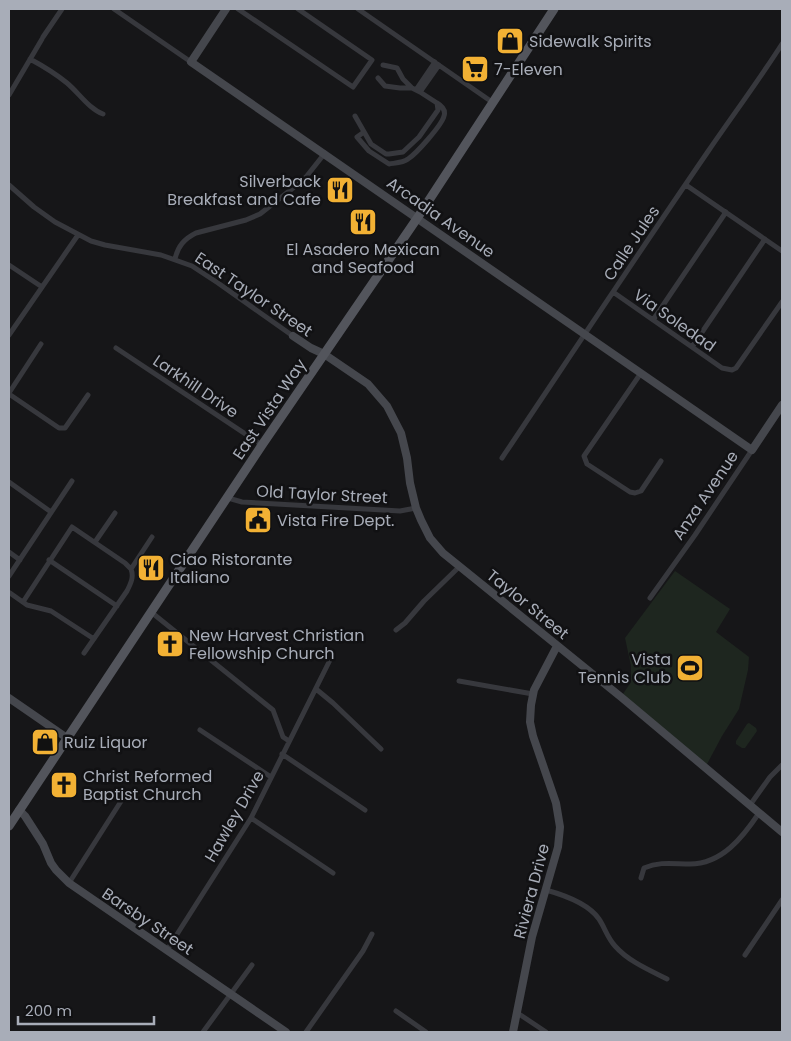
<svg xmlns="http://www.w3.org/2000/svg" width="791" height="1041" font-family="Poppins,sans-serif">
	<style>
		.green { fill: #1e261f }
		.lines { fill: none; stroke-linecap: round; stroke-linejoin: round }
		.street { stroke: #37383d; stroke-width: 5 }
		.secondary { stroke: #45474d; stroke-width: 8 }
		.primary { stroke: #53555c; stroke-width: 9 }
		.labels { text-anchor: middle; stroke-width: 5; stroke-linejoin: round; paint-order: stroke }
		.poi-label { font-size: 16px; fill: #a8adb8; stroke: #111113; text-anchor: start }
		.street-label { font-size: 16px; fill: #a8adb8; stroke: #111113 }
	</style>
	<rect width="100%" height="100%" fill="#161618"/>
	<!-- green -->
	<path class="green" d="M675 571 730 609 716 632 749 657 748 670 739 709 722 736 706 766 621 697 631 682V666L625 638Z
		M749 723 756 728 757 731 745 748H742L736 744V741L747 724Z"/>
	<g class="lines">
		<!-- street -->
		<path class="street" d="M114 9 191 62
			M238 9 353 87 372 60 298 9
			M358 9 492 102
			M43 37 62 9
			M30 59C43 66 56 74 67 83 79 93 89 109 103 114
			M383 65 397 68 403 79 411 87
			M378 78 385 86 400 88H412L420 92 437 103
			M416 90 435 62
			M420 92 439 65
			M9 95 42 39
			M355 116 371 144 386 154H389L403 152 419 137 438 110 437 103C442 106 446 110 444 116 442 125 416 154 408 159 403 163 394 163 389 164L369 151 357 137 364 132
			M9 185 34 207 55 222 91 241 105 245 161 255 192 266 218 283 293 336
			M686 185 782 251
			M175 259C178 246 184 239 196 233L246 220 260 214 293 188 306 177 325 153
			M9 265 42 287
			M613 292 722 368 732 370 736 368 782 302
			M653 320 726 212
			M9 335 78 235
			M692 347 765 239
			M116 348 262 445
			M641 373 584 456 587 464 630 492 635 493 641 491 661 461
			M9 393 41 344
			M9 394 59 428H65L88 395
			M502 458C571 355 639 252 709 150 733 115 759 80 782 44
			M9 482 51 512
			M228 498 242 502 383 510 400 511 416 508
			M95 542 115 513
			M9 552 20 560
			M49 560 117 606
			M131 569 152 537
			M9 576 72 481
			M10 593 27 605 51 611 94 639
			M650 598 695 535 752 450
			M23 602 72 527 125 563 131 569
			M151 612 273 710 283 737 289 741
			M396 630 405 623 424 601 460 566
			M84 653 127 591C131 583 134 577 131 569
			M459 681 533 694
			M316 689 333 703 381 749
			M200 730 271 777
			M282 754 365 810
			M750 805 770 777 782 765
			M251 818 333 873
			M641 878 644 868C660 861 674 864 690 864 722 864 743 837 759 813
			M69 883 125 795
			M546 890C564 895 588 903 599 919 605 928 607 937 615 946 628 961 649 970 667 979
			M167 950 251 818 332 656
			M745 955 782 900
			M396 1011 426 1032
			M516 1012 546 1032
			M203 1032 252 965
			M306 1032 363 951 372 934"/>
		<!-- secondary -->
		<path class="secondary" d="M226 9 191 62 752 450 782 405
			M293 336 311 348 324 354 368 384 387 406 401 433 407 458 410 483 416 508 421 520 430 538 443 553 621 697 782 832
			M9 698 67 738
			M19 810 25 816 43 844 51 863 56 870 69 883 286 1032
			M513 1032 532 937 558 847 560 827 556 803 533 736 530 722 531 705 534 690 557 646"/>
		<!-- primary -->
		<path class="primary" d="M9 826 262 445 418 217 554 9"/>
	</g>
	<!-- icons -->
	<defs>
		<g id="shop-square" transform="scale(1.4375)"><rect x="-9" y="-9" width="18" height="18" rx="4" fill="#f2b134" stroke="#111113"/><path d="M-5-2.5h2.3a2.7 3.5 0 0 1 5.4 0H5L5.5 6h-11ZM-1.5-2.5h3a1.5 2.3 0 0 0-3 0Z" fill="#111"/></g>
		<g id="supermarket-square" transform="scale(1.4375)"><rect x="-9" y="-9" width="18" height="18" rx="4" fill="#f2b134" stroke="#111113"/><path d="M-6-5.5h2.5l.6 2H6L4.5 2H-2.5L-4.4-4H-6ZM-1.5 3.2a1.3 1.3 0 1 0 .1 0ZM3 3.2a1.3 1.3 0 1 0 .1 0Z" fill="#111"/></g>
		<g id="restaurant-square" transform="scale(1.4375)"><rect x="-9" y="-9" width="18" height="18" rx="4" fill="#f2b134" stroke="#111113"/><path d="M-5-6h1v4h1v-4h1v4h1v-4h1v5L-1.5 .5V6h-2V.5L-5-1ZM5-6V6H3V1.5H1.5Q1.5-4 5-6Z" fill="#111"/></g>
		<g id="civic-square" transform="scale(1.4375)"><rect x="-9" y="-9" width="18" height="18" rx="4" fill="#f2b134" stroke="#111113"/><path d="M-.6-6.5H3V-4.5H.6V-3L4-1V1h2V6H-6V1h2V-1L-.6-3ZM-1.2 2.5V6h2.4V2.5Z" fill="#111"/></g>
		<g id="church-square" transform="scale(1.4375)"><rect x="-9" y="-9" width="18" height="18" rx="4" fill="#f2b134" stroke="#111113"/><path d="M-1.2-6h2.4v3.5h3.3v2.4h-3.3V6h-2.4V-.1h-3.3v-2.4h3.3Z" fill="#111"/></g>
		<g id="stadium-square" transform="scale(1.4375)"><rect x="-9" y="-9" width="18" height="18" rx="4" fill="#f2b134" stroke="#111113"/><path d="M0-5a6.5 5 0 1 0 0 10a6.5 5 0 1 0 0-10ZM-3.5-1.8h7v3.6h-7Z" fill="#111"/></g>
	</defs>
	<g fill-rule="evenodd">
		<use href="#shop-square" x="510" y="41"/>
		<use href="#supermarket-square" x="475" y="69"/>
		<use href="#restaurant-square" x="340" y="190"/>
		<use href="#restaurant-square" x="363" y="222"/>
		<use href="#civic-square" x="258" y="520"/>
		<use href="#restaurant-square" x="151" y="568"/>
		<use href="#church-square" x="170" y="644"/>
		<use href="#stadium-square" x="690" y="668"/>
		<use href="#shop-square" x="45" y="742"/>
		<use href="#church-square" x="64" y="785"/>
	</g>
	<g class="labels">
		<!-- poi labels -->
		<g class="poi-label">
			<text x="529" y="47">Sidewalk Spirits</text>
			<text x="494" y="75">7-Eleven</text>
			<text x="321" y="187" text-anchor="end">Silverback<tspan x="321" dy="18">Breakfast and Cafe</tspan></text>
			<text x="363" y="255" text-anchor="middle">El Asadero Mexican<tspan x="363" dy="18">and Seafood</tspan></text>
			<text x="277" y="526">Vista Fire Dept.</text>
			<text x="170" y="565">Ciao Ristorante<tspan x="170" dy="18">Italiano</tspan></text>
			<text x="189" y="641">New Harvest Christian<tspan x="189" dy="18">Fellowship Church</tspan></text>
			<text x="671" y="665" text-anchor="end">Vista<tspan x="671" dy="18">Tennis Club</tspan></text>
			<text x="64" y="748">Ruiz Liquor</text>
			<text x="83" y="782">Christ Reformed<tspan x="83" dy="18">Baptist Church</tspan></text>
		</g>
		<!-- street labels -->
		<g class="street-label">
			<text transform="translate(441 217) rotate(35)" y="6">Arcadia Avenue</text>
			<text transform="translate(631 243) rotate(-56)" y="6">Calle Jules</text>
			<text transform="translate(254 294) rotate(34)" y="6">East Taylor Street</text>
			<text transform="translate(675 320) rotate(35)" y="6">Via Soledad</text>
			<text transform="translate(196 386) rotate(34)" y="6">Larkhill Drive</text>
			<text transform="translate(269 409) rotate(-56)" y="6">East Vista Way</text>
			<text transform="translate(322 494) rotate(3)" y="6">Old Taylor Street</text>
			<text transform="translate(705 495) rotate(-56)" y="6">Anza Avenue</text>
			<text transform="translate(528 604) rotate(39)" y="6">Taylor Street</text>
			<text transform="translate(234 816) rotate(-60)" y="6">Hawley Drive</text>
			<text transform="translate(531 891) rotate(-75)" y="6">Riviera Drive</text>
			<text transform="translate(148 921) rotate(34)" y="6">Barsby Street</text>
		</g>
	</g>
	<!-- border -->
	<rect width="791" height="1041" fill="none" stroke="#a8adb8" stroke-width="20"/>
	<!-- scale -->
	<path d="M18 1016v8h136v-8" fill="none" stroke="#a8adb8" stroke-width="2.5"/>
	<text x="25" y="1016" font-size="15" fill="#a8adb8" stroke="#111113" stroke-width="4" paint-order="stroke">200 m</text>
</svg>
